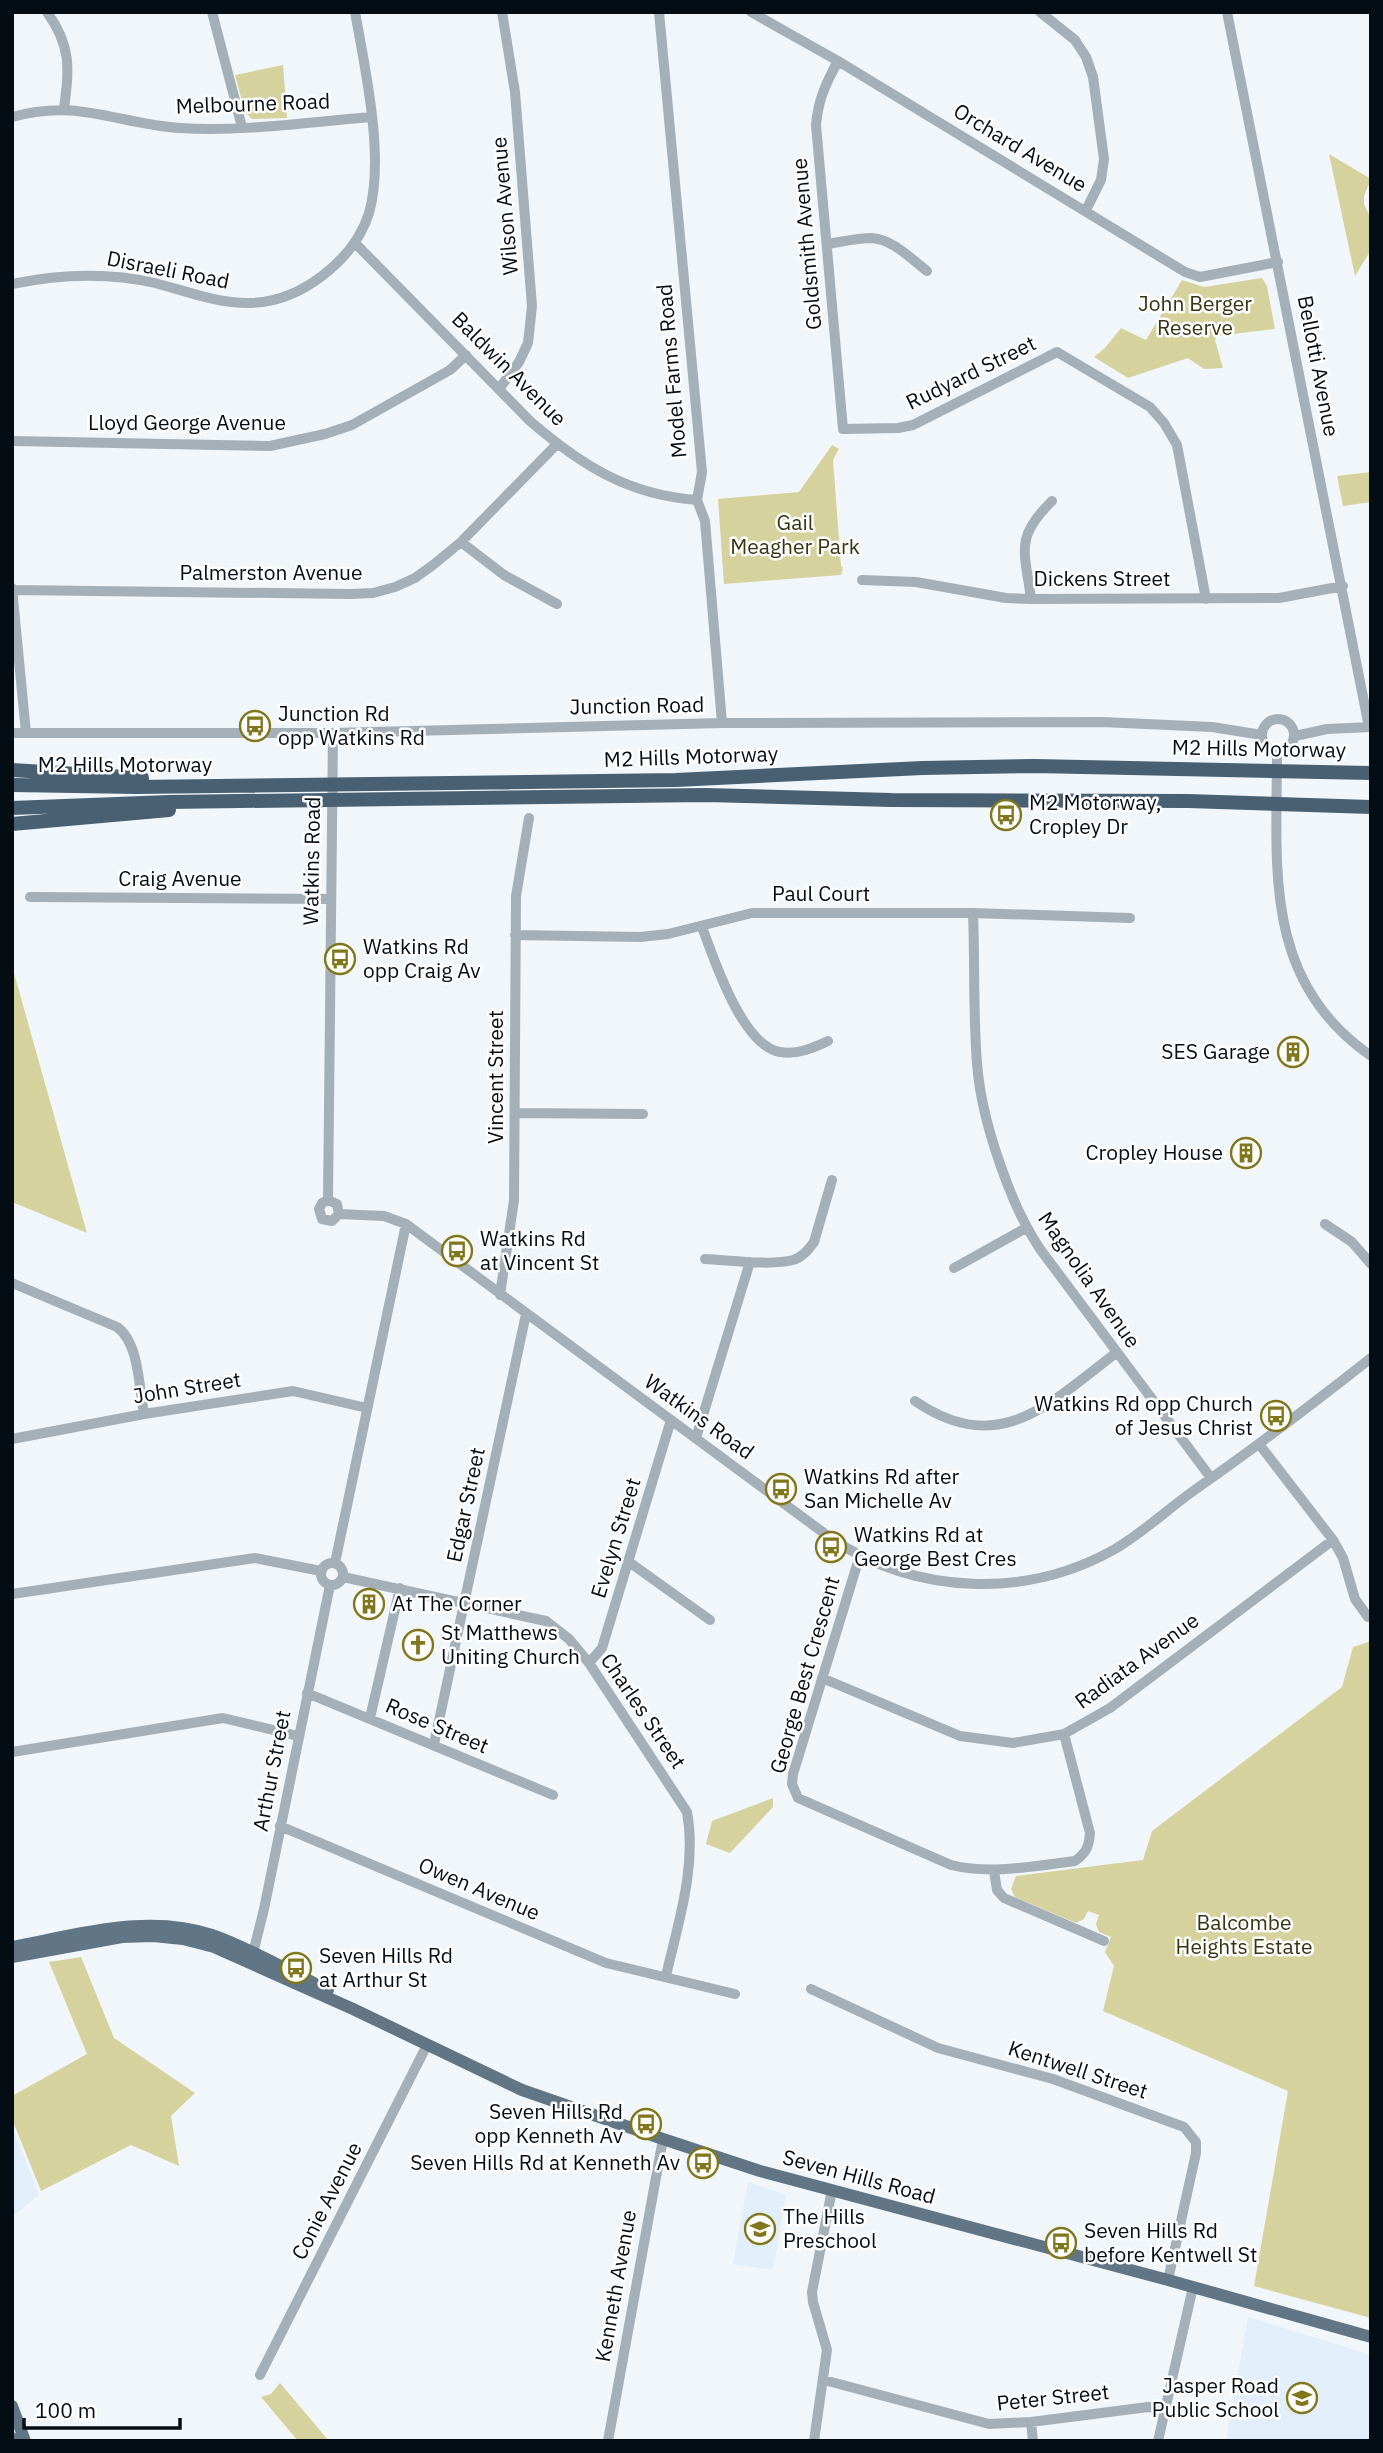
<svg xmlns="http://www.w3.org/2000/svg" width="1383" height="2453" font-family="'IBM Plex Sans',sans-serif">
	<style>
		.built { fill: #e2effa }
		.green { fill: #d6d29e }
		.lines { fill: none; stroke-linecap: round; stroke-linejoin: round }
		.minor { stroke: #a4afb8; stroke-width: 10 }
		.major { stroke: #617584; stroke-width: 12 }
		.highway { stroke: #496072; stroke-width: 14 }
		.labels { text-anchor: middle; stroke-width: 5; stroke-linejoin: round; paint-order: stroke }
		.street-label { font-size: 21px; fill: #050d14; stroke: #fff }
		.park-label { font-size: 21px; fill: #373412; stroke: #fff }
		.poi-label { font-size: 21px; fill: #050d14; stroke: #fff; text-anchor: start }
	</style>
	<rect width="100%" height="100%" fill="#f1f6fa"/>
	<!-- built -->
	<path class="built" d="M12 2126 39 2195 12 2217Z
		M748 2182 786 2195 773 2270 733 2264Z
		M1248 2317 1371 2355V2441H1226Z"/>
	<!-- green -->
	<path class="green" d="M283 65 287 118 252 119 245 112 235 75Z
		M1329 154 1371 179 1364 196V204L1371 219V250L1355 276Z
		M1262 278 1267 286 1275 329 1217 336 1215 340 1223 368 1204 369 1188 358 1128 378 1094 357 1105 348 1121 328 1146 340 1182 280 1204 287Z
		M832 445 839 449 833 460 841 566 843 568 841 575 724 584 718 499 799 492Z
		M1371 472V502L1343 506 1337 476Z
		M12 973H14L87 1233 12 1202Z
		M1371 1641V2318L1254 2286 1288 2091 1103 2011 1114 1966 1105 1952 1111 1937 1099 1932 1096 1924 1099 1915 1088 1911 1084 1919 1076 1923 1015 1897 1011 1889 1016 1876 1143 1860 1152 1831 1342 1687 1353 1647Z
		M773 1798V1807L730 1853 706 1844 712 1821Z
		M81 1957 114 2038 195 2093 171 2116 179 2166 131 2145 41 2191 12 2119V2096L87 2054 49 1962Z
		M280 2383 329 2441H298L261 2397 271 2394Z"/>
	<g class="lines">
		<!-- minor -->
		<path class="minor" d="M47 12C72 47 69 69 64 109
			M212 12 242 127
			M659 12 702 472 697 500 705 521 722 723
			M751 12 838 61 1185 272 1200 277 1278 262
			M1040 12 1075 40 1086 57 1093 77 1104 159 1101 180 1086 210
			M1227 12 1369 727
			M838 61C826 83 818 100 816 125L843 429 898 428 913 425 1057 352 1150 407 1164 423 1177 445 1206 599
			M12 117C78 98 118 124 180 128 243 132 309 122 372 117
			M355 243 530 421C581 465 628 495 697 500
			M827 244C841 242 857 238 871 238 893 239 911 259 927 271
			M12 284C60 274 107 272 155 283 186 291 216 303 248 303 275 303 301 292 322 276 343 260 361 239 369 213 385 158 365 68 355 12
			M499 389 519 362 528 343 532 306 515 92 502 12
			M12 441 270 446 325 434 352 425 450 370 466 355
			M461 542 504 575 557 604
			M862 580 916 582 1006 598 1031 599 1279 598 1343 586
			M12 588 26 733
			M13 590 350 594 373 593 395 587 415 578 433 565 461 542 557 444
			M1031 599C1025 551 1014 538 1052 501
			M1262 735a16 16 0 1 1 32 0a16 16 0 1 1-32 0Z
			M12 733H333L722 723 1102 722 1212 727 1262 735
			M1295 736 1327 729 1371 727
			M1277 752C1277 867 1262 980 1371 1056
			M30 897 330 899
			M973 913C975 963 973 1014 977 1063 980 1105 992 1144 1007 1183 1016 1207 1026 1228 1040 1249L1211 1478
			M702 927C714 959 742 1046 780 1052 797 1055 813 1048 828 1041
			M515 935 640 937 668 934 752 913H973L1130 918
			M515 1113 643 1114
			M328 1200 333 733
			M328 1200 322 1203 319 1209 322 1219 332 1221 339 1214
			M328 1200 337 1204 339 1214
			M339 1214 384 1216 406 1224 832 1539C917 1595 1027 1599 1115 1549 1144 1532 1169 1508 1196 1489 1256 1447 1314 1403 1371 1358
			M1325 1224 1352 1242 1371 1264
			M705 1259C729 1260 770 1266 793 1260 803 1257 808 1250 814 1242L832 1180
			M954 1268 1026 1228
			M12 1283 117 1327C139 1342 139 1388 144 1414
			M500 1295 514 1200 516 896 529 818
			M915 1401C999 1459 1050 1403 1116 1353
			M696 1438 750 1262
			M12 1439 144 1414 293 1391 367 1408
			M1259 1444 1333 1540 1343 1558 1355 1599 1368 1617
			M860 1555 793 1774 792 1784 798 1798 951 1865C992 1875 1033 1866 1075 1861 1086 1853 1089 1847 1090 1833L1064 1734
			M629 1562 710 1620
			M321 1574a11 11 0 1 1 22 0a11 11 0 1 1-22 0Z
			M335 1563 406 1224
			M343 1577 546 1621 569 1639 589 1663 687 1812C697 1867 678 1923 666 1976
			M12 1594 255 1558 321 1571
			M589 1663 602 1648 671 1420
			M822 1678 960 1736 1013 1743 1064 1734 1110 1708 1333 1540
			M307 1693 553 1795
			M370 1718 400 1588
			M434 1744 526 1314
			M12 1752 223 1718 298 1736
			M280 1826 606 1963 735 1994
			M994 1871 997 1890 1004 1898 1104 1941
			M252 1957 264 1909 330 1585
			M811 1989 938 2048 1053 2079 1184 2127 1196 2142V2153L1168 2280
			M260 2375 427 2045
			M824 2380 989 2424 1031 2422 1148 2407 1165 2408
			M1031 2422 1033 2441
			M608 2441 663 2139
			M814 2441 827 2350 813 2302 812 2292 832 2190
			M1158 2441 1193 2287"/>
		<!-- major -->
		<path class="major" d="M12 1947C76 1935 148 1913 212 1935 252 1949 290 1972 328 1990
			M12 1957 122 1937 153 1936 183 1939 214 1947 353 2009 522 2090 663 2139 760 2171 1168 2280 1371 2337
			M12 2406 25 2441
			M12 2438 13 2441"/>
		<!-- highway -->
		<path class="highway" d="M12 770 142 778
			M12 785 137 787 676 780 922 768 1035 766 1371 773
			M12 808 169 802 706 795 891 800 1188 801 1371 807
			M12 824 169 810"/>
	</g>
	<!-- icons -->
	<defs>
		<g id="bus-ring" transform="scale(1.575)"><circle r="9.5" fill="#fff" stroke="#80771c" stroke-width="1.5"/><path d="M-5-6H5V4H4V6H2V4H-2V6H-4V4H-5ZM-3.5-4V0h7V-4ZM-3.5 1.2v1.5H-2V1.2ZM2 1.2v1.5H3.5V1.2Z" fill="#80771c"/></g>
		<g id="building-ring" transform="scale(1.575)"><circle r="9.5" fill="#fff" stroke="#80771c" stroke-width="1.5"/><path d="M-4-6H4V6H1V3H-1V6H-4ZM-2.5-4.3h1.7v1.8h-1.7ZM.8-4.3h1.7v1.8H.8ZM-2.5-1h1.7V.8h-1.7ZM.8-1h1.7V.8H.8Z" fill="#80771c"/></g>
		<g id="church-ring" transform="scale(1.575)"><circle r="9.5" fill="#fff" stroke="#80771c" stroke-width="1.5"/><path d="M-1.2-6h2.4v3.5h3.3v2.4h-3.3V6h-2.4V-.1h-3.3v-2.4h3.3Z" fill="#80771c"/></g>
		<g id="school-ring" transform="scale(1.575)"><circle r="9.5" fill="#fff" stroke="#80771c" stroke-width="1.5"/><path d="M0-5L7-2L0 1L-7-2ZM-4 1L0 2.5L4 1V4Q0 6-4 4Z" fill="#80771c"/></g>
	</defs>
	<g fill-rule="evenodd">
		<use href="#bus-ring" x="255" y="726"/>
		<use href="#bus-ring" x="1006" y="815"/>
		<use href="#bus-ring" x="340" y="959"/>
		<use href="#building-ring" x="1293" y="1052"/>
		<use href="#building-ring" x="1246" y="1153"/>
		<use href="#bus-ring" x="457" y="1251"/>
		<use href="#bus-ring" x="1276" y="1416"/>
		<use href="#bus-ring" x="781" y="1489"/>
		<use href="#bus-ring" x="831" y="1547"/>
		<use href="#building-ring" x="369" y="1604"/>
		<use href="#church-ring" x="418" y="1645"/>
		<use href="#bus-ring" x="296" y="1968"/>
		<use href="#bus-ring" x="646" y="2124"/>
		<use href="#bus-ring" x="703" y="2163"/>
		<use href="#school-ring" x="760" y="2229"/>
		<use href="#bus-ring" x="1061" y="2243"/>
		<use href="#school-ring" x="1302" y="2398"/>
	</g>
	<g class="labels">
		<!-- street labels -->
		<g class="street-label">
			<text transform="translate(253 104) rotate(-2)" y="7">Melbourne Road</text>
			<text transform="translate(1020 148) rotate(31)" y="7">Orchard Avenue</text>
			<text transform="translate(505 206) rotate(-95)" y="7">Wilson Avenue</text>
			<text transform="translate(807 244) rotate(-95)" y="7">Goldsmith Avenue</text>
			<text transform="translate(168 270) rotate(11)" y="7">Disraeli Road</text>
			<text transform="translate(1318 366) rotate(79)" y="7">Bellotti Avenue</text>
			<text transform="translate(509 369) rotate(45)" y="7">Baldwin Avenue</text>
			<text transform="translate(672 371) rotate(-95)" y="7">Model Farms Road</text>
			<text transform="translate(971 373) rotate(-26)" y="7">Rudyard Street</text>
			<text x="187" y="430">Lloyd George Avenue</text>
			<text x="271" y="580">Palmerston Avenue</text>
			<text x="1102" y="586">Dickens Street</text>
			<text transform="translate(637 706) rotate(-1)" y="7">Junction Road</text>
			<text transform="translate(1259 749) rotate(1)" y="7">M2 Hills Motorway</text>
			<text transform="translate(691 757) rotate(-2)" y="7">M2 Hills Motorway</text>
			<text x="125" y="772">M2 Hills Motorway</text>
			<text transform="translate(312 861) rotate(-89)" y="7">Watkins Road</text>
			<text x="180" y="886">Craig Avenue</text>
			<text x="821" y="901">Paul Court</text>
			<text transform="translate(496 1077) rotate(-90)" y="7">Vincent Street</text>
			<text transform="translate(1089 1280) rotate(55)" y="7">Magnolia Avenue</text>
			<text transform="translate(187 1388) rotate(-9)" y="7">John Street</text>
			<text transform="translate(699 1417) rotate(36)" y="7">Watkins Road</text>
			<text transform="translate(466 1505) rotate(-78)" y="7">Edgar Street</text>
			<text transform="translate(616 1538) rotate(-73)" y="7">Evelyn Street</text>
			<text transform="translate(1137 1661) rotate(-36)" y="7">Radiata Avenue</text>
			<text transform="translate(805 1675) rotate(-74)" y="7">George Best Crescent</text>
			<text transform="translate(643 1711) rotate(56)" y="7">Charles Street</text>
			<text transform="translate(437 1726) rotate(23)" y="7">Rose Street</text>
			<text transform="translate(272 1771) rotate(-79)" y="7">Arthur Street</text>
			<text transform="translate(479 1889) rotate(23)" y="7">Owen Avenue</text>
			<text transform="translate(1078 2070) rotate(18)" y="7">Kentwell Street</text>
			<text transform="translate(859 2177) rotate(15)" y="7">Seven Hills Road</text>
			<text transform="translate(327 2201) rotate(-63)" y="7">Conie Avenue</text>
			<text transform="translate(616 2286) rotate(-80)" y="7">Kenneth Avenue</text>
			<text transform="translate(1053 2398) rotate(-6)" y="7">Peter Street</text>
		</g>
		<!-- park labels -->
		<g class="park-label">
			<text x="1195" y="311">John Berger<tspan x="1195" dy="24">Reserve</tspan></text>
			<text x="795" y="530">Gail<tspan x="795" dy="24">Meagher Park</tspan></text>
			<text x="1244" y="1930">Balcombe<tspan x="1244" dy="24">Heights Estate</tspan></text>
		</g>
		<!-- poi labels -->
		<g class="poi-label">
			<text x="278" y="721">Junction Rd<tspan x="278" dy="24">opp Watkins Rd</tspan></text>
			<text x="1029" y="810">M2 Motorway,<tspan x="1029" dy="24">Cropley Dr</tspan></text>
			<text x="363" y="954">Watkins Rd<tspan x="363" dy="24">opp Craig Av</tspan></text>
			<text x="1270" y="1059" text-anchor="end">SES Garage</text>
			<text x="1223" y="1160" text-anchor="end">Cropley House</text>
			<text x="480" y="1246">Watkins Rd<tspan x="480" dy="24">at Vincent St</tspan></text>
			<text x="1253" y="1411" text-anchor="end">Watkins Rd opp Church<tspan x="1253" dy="24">of Jesus Christ</tspan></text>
			<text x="804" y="1484">Watkins Rd after<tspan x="804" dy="24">San Michelle Av</tspan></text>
			<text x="854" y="1542">Watkins Rd at<tspan x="854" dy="24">George Best Cres</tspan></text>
			<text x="392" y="1611">At The Corner</text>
			<text x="441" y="1640">St Matthews<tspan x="441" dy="24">Uniting Church</tspan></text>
			<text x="319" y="1963">Seven Hills Rd<tspan x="319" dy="24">at Arthur St</tspan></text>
			<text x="623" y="2119" text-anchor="end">Seven Hills Rd<tspan x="623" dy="24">opp Kenneth Av</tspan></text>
			<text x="680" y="2170" text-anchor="end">Seven Hills Rd at Kenneth Av</text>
			<text x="783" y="2224">The Hills<tspan x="783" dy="24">Preschool</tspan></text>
			<text x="1084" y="2238">Seven Hills Rd<tspan x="1084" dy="24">before Kentwell St</tspan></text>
			<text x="1279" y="2393" text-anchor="end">Jasper Road<tspan x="1279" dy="24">Public School</tspan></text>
		</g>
	</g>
	<!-- border -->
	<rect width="1383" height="2453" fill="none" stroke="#050d14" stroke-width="28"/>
	<!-- scale -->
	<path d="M24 2418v10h156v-10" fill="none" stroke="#050d14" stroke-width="3.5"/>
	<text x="35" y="2418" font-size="21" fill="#050d14" stroke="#ffffff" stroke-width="5" paint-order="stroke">100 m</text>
</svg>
